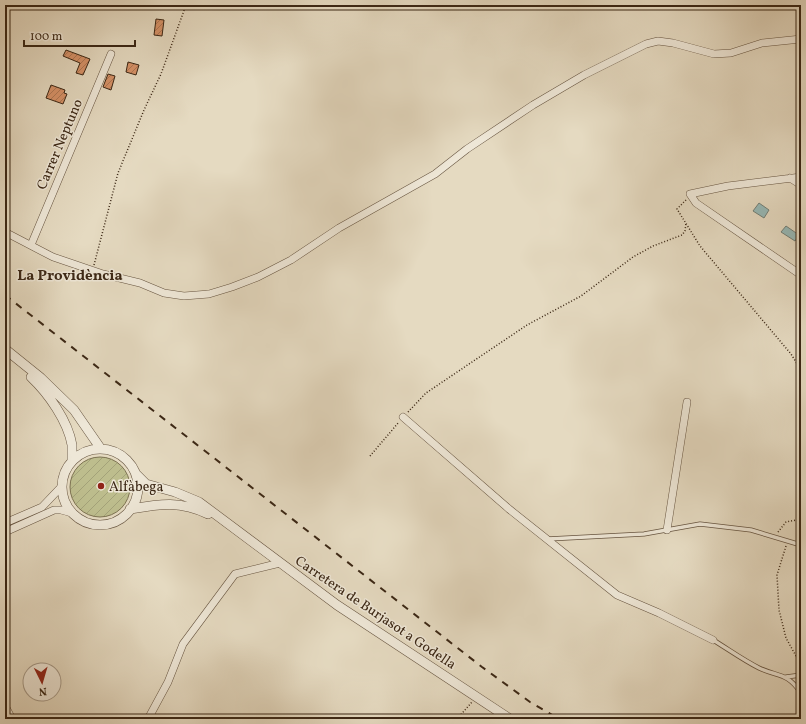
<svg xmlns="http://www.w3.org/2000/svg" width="806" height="724" font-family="Vollkorn,serif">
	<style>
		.garden { fill: url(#garden-furrows); stroke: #7c7251 }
		.water { fill: #97bab8; stroke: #727f77 }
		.building { fill: url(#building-hatch); stroke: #3b2715 }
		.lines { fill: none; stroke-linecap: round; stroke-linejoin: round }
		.service-casing { stroke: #665440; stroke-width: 5 }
		.minor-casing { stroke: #665440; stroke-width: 8 }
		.tertiary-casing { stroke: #665440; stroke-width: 10 }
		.path { stroke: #3b2715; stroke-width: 1.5; stroke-dasharray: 1 2; stroke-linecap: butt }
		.service { stroke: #eee7d7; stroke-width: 3.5 }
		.minor { stroke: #eee7d7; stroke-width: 7 }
		.tertiary { stroke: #eee7d7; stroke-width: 9 }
		.rail { stroke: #3b2715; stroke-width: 2; stroke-dasharray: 7 7; stroke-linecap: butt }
		.poi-dot { fill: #8f2418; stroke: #eee7d7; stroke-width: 1.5 }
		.labels { text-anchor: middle; stroke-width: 3; stroke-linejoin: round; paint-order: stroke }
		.street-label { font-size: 14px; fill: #3b2715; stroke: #eee7d7 }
		.poi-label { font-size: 14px; fill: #3b2715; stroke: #eee7d7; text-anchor: start }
		.neighbourhood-label { font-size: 15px; font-weight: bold; fill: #3b2715; stroke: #eee7d7 }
	</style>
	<defs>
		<pattern id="garden-furrows" width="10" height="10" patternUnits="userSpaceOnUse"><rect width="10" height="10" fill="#bdbd8d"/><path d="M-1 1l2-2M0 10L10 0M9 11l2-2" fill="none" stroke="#a3a279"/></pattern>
		<pattern id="building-hatch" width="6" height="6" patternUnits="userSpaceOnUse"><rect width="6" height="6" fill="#d69268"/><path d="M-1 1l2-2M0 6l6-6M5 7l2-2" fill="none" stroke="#af7754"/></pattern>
	</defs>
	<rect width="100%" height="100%" fill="#e5dac1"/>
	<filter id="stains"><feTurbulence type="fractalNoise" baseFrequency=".005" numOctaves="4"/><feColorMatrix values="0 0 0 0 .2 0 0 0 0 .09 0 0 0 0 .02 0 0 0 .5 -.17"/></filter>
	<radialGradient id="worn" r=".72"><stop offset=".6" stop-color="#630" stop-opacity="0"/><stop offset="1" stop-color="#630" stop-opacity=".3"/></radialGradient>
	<!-- garden -->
	<path class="garden" d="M70 487a30 30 0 1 1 60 0a30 30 0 1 1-60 0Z"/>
	<!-- water -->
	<path class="water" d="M759 203 769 210 764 218 753 211Z
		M786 226 799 235 795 241 781 232Z"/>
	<!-- building -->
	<path class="building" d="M156 19 164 20 162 36 154 35Z
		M66 50 90 59 83 75 76 73 80 63 63 56Z
		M128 62 139 65 136 75 126 72Z
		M108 74 115 76 111 90 103 87Z
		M51 85 65 90 64 93 67 94 63 104 46 98Z"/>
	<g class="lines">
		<!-- service casing -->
		<g class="service-casing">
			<path id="service" d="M548 539 644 534 700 524 751 530 801 545
				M713 640C728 649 743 660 759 668 778 677 787 672 801 693
				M786 677 801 675"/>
		</g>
		<!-- minor casing -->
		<g class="minor-casing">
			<path id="minor" d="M801 177 728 186 690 194 696 203 801 275
				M790 178 801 185
				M5 232 53 257 103 274 140 283 164 293 184 296 209 294 232 287 258 277 291 260 339 228 435 174 467 149 533 105 584 75 646 44 658 41 673 43 714 54 731 53 762 43 801 39
				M31 245 111 54
				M403 417 509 509 617 595 659 613 713 640
				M5 523 42 507 62 486
				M667 530 687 402
				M5 532 54 510H61L72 513
				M5 706 12 719
				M148 719 168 682 183 644 235 574 280 563"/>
		</g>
		<!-- tertiary casing -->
		<g class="tertiary-casing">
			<path id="tertiary" d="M5 349 41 378 74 410 101 449
				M31 377C48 393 68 421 72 445 72 450 72 456 72 461
				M62 487a38 38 0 1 1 76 0a38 38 0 1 1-76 0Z
				M136 474 146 484 175 492 199 502 337 605 510 719
				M130 509C159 504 180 500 208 514"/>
		</g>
		<!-- path -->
		<path class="path" d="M686 200 677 209 700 246 791 354 801 370
			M94 265 118 173 144 110 161 74 186 5
			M408 412 426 393 527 325 581 296 633 257 653 246 682 235 685 231 686 223
			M370 456 399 422
			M778 532 786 522 801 519
			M786 546 777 575 779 610 786 638 801 665
			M457 719 472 702"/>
		<!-- service -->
		<use href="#service" class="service"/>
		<!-- minor -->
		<use href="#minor" class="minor"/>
		<!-- tertiary -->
		<use href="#tertiary" class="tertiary"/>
		<!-- rail -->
		<path class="rail" d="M5 295 482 667 530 702 559 719"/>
	</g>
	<!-- markers -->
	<circle class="poi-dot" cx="101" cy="486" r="4"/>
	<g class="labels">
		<!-- street labels -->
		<g class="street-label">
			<text transform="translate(59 144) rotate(-67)" y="5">Carrer Neptuno</text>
			<text transform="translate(376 612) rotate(34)" y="5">Carretera de Burjasot a Godella</text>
		</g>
		<!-- poi labels -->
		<g class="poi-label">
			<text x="109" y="491">Alfàbega</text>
		</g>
		<!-- neighbourhood labels -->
		<g class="neighbourhood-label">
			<text x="70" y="280">La Providència</text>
		</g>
	</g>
	<!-- margin -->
	<rect width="806" height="724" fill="none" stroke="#e5dac1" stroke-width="20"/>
	<rect x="6" y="6" width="794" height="712" fill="none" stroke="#3b2715" stroke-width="2"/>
	<rect x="10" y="10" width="786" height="704" fill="none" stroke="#3b2715"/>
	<!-- north arrow -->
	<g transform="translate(42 682) rotate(175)"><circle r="19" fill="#eee7d7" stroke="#a69a89"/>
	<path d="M0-3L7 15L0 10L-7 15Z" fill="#8f2418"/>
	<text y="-6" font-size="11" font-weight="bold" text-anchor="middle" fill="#3b2715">N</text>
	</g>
	<!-- scale -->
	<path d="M24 40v6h111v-6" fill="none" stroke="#3b2715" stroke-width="2"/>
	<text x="30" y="40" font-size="12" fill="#3b2715" stroke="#eee7d7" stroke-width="3" paint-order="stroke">100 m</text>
	<rect width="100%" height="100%" filter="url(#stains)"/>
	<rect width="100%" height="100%" fill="url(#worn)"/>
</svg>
